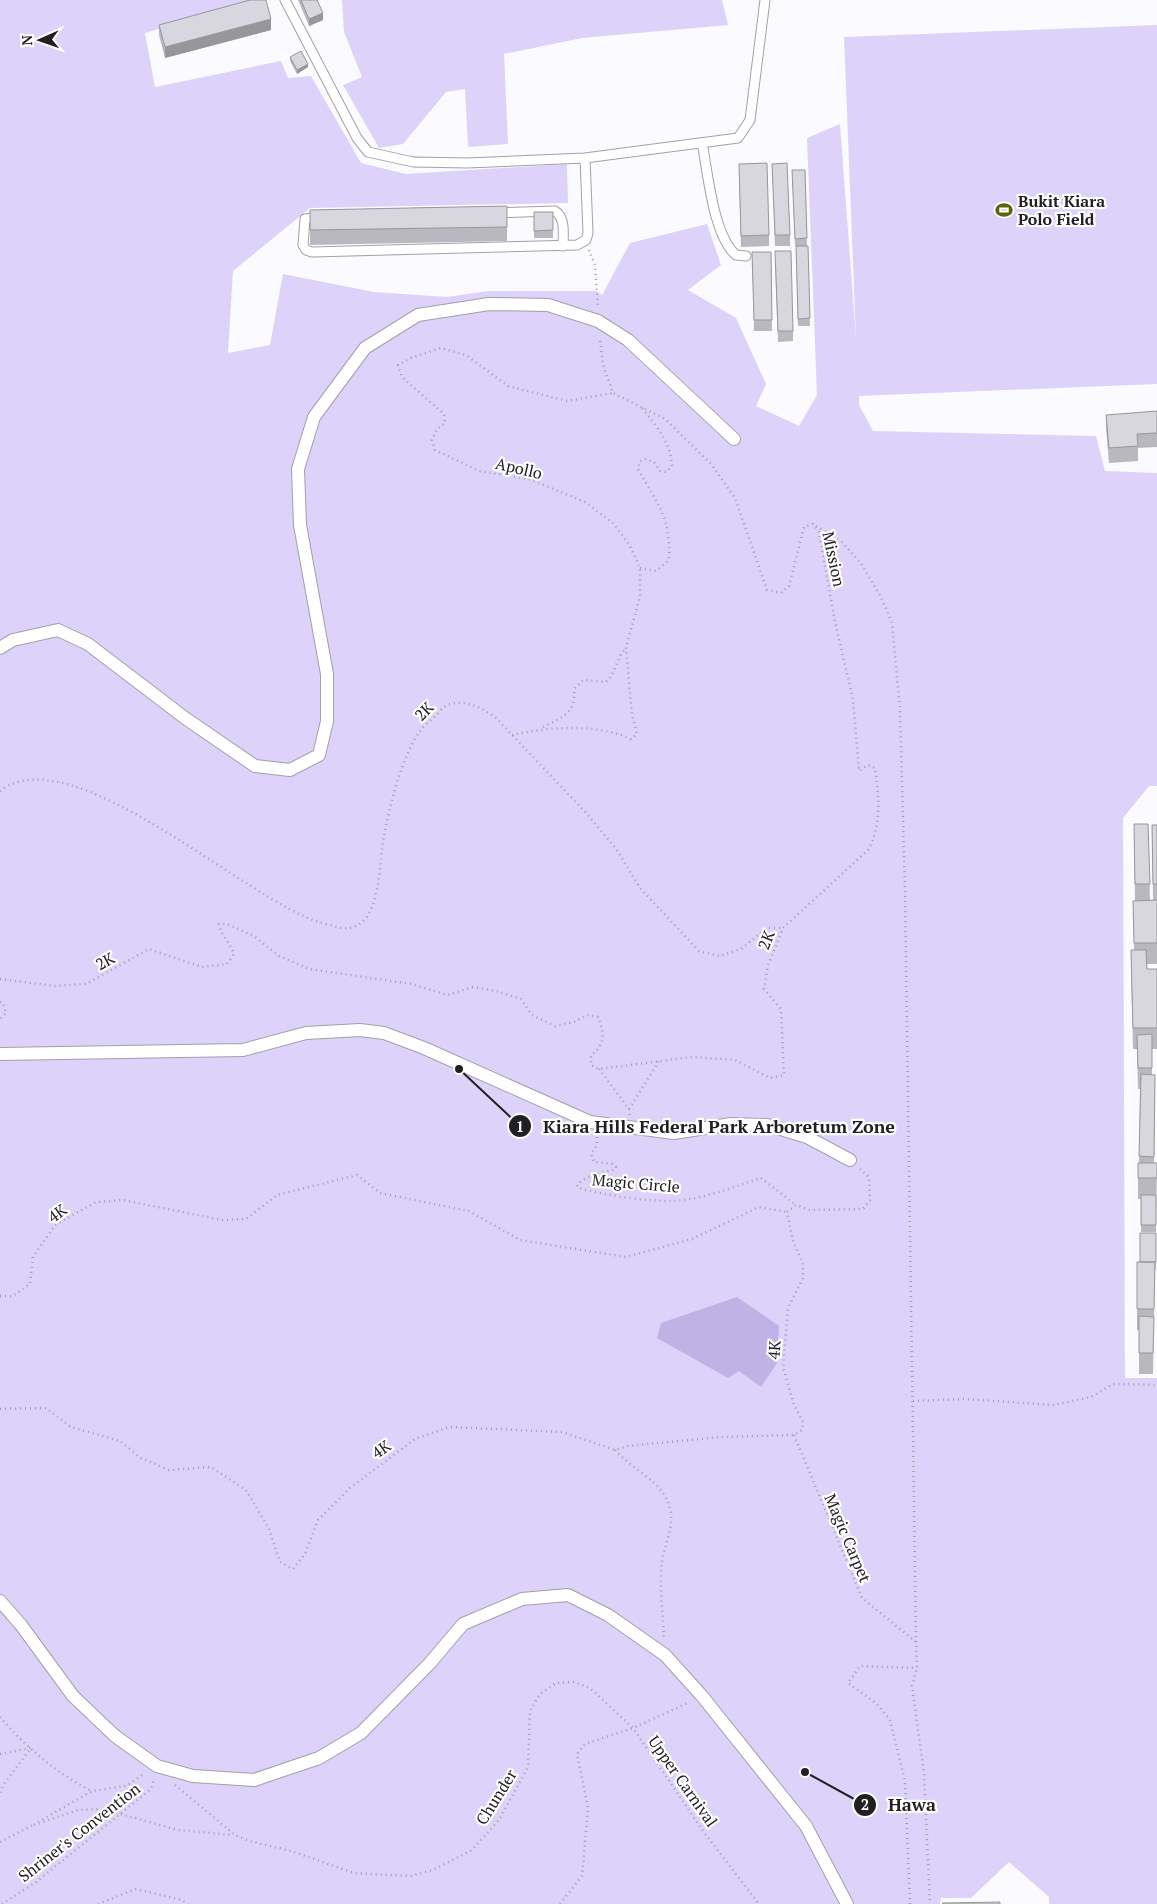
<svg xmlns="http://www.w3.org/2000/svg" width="1157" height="1904" font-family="'PT Serif',serif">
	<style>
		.green { fill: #ddd2f9 }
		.water { fill: #c1b2e6 }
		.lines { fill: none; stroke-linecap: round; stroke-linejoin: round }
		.service-casing { stroke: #a2a0a7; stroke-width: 11 }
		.pedestrian-casing { stroke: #a2a0a7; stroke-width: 14 }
		.path { stroke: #a1a0a4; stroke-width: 2.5; stroke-dasharray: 1 4; stroke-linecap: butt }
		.service { stroke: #fff; stroke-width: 9 }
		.pedestrian { stroke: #fff; stroke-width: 12 }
		.wall { fill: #bab8bf }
		.shaded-wall { fill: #97969b }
		.building { fill: #d8d6de; stroke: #97969b }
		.labels { text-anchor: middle; stroke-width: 4.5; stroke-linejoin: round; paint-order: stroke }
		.poi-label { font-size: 16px; font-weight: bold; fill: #202023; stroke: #fff; text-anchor: start }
		.street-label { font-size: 16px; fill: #202023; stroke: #fff }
		.leader { fill: none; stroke: #202023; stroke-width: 2 }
		.callout-dot { fill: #202023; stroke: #fff; stroke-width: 2 }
		.mark-label { font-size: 15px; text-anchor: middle; font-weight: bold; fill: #fff }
		.callout-label { font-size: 18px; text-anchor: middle; font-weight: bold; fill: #202023; stroke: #fff; stroke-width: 4.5; stroke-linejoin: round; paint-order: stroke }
	</style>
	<rect width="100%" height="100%" fill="#fbfaff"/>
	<!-- green -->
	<path class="green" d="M0 0H257L145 33 155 87 281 61 288 78 311 76 361 163 406 174 567 164 568 203 310 208 233 271 228 353 270 345 283 274 374 292 447 297 489 291H597L602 295 630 243 707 224 721 265 688 290 736 318 766 384 756 406 799 426 817 395 807 138 840 124 856 338 844 37 1157 25V384L859 396V405L873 431 1096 436 1105 471 1157 473V786H1149L1123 818 1125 1378H1157V1904H1049V1897L1009 1862 971 1898H941L940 1904H0Z
		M342 0H722L728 25 582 38 504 54 508 144 468 147 465 89 446 92 403 144 379 148 343 85 362 77 344 32Z"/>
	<!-- water -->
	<path class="water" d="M737 1297 779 1326 777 1363 761 1387 739 1371 728 1378 657 1338 661 1323Z"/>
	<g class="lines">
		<!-- service casing -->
		<g class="service-casing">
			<path id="service" d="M285 0 357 138 368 152 413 162 467 163 585 158 738 138 750 120 765 0
				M702 143C708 173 713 235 736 255L746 256
				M495 213 555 211C566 218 563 235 563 246
				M320 217 305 219 303 245 306 250 312 252 577 245 586 240 588 233 585 158"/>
		</g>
		<!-- pedestrian casing -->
		<g class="pedestrian-casing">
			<path id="pedestrian" d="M0 648 13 640 58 630 88 644 185 718 255 766 290 770 319 755 327 721V674L300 525 298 469 314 417 365 348 418 315 489 304 548 305 598 321 628 340 734 439
				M0 1054 243 1050 306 1033 360 1030 384 1033 424 1048 590 1122 674 1133 731 1124 767 1125 807 1137 850 1160
				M0 1601 21 1625 73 1696 115 1736 157 1766 193 1776 254 1780 319 1758 361 1733 430 1663 463 1624 522 1599 568 1595 608 1615 665 1655 702 1696 806 1826 847 1904"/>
		</g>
		<!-- path -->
		<path class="path" d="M589 250 595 265 598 306
			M816 526 843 543 860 562 881 597 892 623 900 710 905 891 916 1642
			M640 568 656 571 669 560C671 517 658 505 638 469L640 461 646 459 654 462 660 471 666 472 672 466C671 443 656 425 642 408
			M543 727C563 717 576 713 574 689L583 680 606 682C616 673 615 661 625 649
			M512 735C547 727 597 723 631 739L637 734 632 715 626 647 640 597V568L629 544 613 523 585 502 529 479 479 471 435 450 432 440 437 429 445 423 444 414 402 377 398 365 411 358 441 348 466 355 508 386 567 401 613 393
			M0 791C72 735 247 902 322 923 335 926 349 933 361 923 381 907 379 861 384 837 389 807 402 756 420 731 423 726 429 722 433 718 437 715 440 710 444 707 460 696 483 708 496 718L588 815 617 850 640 888 699 951 720 956 741 949 767 928H783
			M0 979 54 986 86 984 149 949 202 967 227 964 234 954C230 942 219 932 219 924H227L254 936 279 956 309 969 411 984 448 995 472 987 496 991 521 999 532 1015 555 1026 574 1022 587 1015 598 1017C605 1032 605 1046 591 1055V1065L599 1069 692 1057 735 1060 770 1078 784 1075 781 1009 764 989 768 965 783 928 868 850C882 825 879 796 875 768L868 765 859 771 853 699 835 622 819 532 813 524 804 527 789 586 781 593 767 590 735 498 711 464 665 419 613 393 603 365 600 339
			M0 1002 3 1003 6 1013 0 1019
			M599 1069 629 1109 630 1115
			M629 1109 659 1061
			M597 1137V1145L591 1154 594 1162 613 1164 616 1167 614 1170C601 1172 587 1175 577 1185L579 1188C602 1195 651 1202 675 1201 704 1199 733 1187 761 1178L796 1205
			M787 1212 796 1205 810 1210 863 1209 870 1200 869 1177 860 1169
			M0 1296H13L30 1284 33 1257 55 1225 96 1202 123 1200 222 1220 246 1219 277 1195 357 1175 380 1193 469 1211 520 1240 626 1257 692 1239 759 1207 787 1212
			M913 1401 966 1399 1053 1405 1091 1397 1113 1384 1157 1385
			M0 1409 46 1408 71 1427 120 1441 141 1458 169 1470 211 1467 246 1490 269 1529 280 1562 293 1569 305 1554 318 1520 350 1488 415 1439 449 1427 562 1432 615 1450 627 1446 721 1437 794 1435 802 1430 803 1422 794 1405 783 1367 788 1308 803 1278V1264L793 1241 787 1212
			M794 1435 862 1598 916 1642 917 1668 912 1686 924 1773 930 1904
			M615 1450C628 1465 654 1479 663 1493 680 1519 666 1536 662 1562 659 1585 663 1616 664 1639
			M0 1717C26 1747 57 1774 92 1791
			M0 1754 31 1748 4 1784 0 1793
			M175 1785 235 1835 249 1841 291 1851 354 1873 411 1876 433 1870 472 1850 499 1820 528 1767 530 1711 540 1694 556 1683 575 1682 590 1688 633 1728 703 1831 759 1904
			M38 1822 92 1791 126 1786 145 1773
			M34 1825 78 1810 103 1809 178 1830 233 1835
			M0 1842 33 1825
			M2 1904 36 1882 151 1789 154 1779
			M98 1904 136 1889 182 1900 188 1904
			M560 1904 582 1876 588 1808 577 1754 585 1744 633 1728 690 1702
			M910 1904 905 1781 890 1720 877 1704 848 1683 860 1666 917 1668"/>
		<!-- service -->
		<use href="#service" class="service"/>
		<!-- pedestrian -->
		<use href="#pedestrian" class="pedestrian"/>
	</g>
	<!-- wall -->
	<path class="wall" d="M298 0H317L323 20 309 26Z
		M159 25 271 30 165 58 159 35Z
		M290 57 308 67 297 74 290 61Z
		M772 164 790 235V246H775Z
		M792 170H805L807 246H795Z
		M739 175 769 235V246L741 247Z
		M507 206V241L310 245V210Z
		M534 212H553V238H534Z
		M796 246H808L810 326H798Z
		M752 252H771L772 331H754Z
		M775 262 793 331V341L778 342Z
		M1157 411V447L1138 448V461L1109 463 1106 429V415Z
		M1134 824H1148L1150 900H1153L1152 825H1157V964H1147V969H1157V1049H1152V1075L1155 1095 1154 1163H1157L1156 1232H1141V1199H1138V1163H1139L1140 1089H1138L1137 1049H1133L1131 971V950H1134L1133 901H1135Z
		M1156 1233V1269H1155L1153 1374H1139V1330H1137V1309L1140 1262Z"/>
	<!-- shaded-wall -->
	<path class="shaded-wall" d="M323 13V20L309 26V19Z
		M271 19V30L165 58V47Z
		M308 64V67L297 74V70Z"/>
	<!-- building -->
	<path class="building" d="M250 0H266L271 19 165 47 159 25Z
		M301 0H317L323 13 309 19Z
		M301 51 308 64 297 70 290 57Z
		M767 163 769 235 741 236 739 164Z
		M787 163 790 235H775L772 164Z
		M792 170H805L807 238 795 239Z
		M507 206V227L310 230V210Z
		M534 212H553V230L534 231Z
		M796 246H808L810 318 798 319Z
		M775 251H791L793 331H778Z
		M752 252H771L772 320H754Z
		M1157 411V433L1137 434 1138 446 1109 448 1106 415Z
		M1134 824H1148L1150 884H1135Z
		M1152 825H1157V884H1153Z
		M1157 900V943H1134L1133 901Z
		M1131 950H1146L1147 969H1157V1028H1133Z
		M1152 1034V1068H1138L1137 1035Z
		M1141 1074 1155 1075 1154 1157 1139 1156Z
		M1138 1163H1157V1178H1138Z
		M1141 1195H1156V1225H1141Z
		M1140 1233H1156V1262H1140Z
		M1137 1262H1155L1154 1309H1137Z
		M1139 1316 1154 1317 1153 1353H1139Z
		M1000 1902V1904H943L942 1903Z"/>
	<!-- icons -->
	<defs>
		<g id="stadium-bare" transform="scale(1.35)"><path d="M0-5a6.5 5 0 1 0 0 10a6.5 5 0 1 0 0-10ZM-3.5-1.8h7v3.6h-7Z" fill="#596508" stroke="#fff" stroke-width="2.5" paint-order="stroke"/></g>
	</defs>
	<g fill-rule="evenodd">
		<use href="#stadium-bare" x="1004" y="210"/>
	</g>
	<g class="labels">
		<!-- poi labels -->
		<g class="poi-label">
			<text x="1018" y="207">Bukit Kiara<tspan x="1018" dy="18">Polo Field</tspan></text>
		</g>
		<!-- street labels -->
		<g class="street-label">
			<text transform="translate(519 468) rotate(13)" y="6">Apollo</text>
			<text transform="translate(834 559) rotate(78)" y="6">Mission</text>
			<text transform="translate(424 711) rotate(-45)" y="6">2K</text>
			<text transform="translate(766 940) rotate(-68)" y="6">2K</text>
			<text transform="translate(105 961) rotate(-29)" y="6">2K</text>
			<text transform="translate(636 1183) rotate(5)" y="6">Magic Circle</text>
			<text transform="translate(57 1213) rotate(-36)" y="6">4K</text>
			<text transform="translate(774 1350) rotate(-86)" y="6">4K</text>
			<text transform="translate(381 1449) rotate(-35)" y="6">4K</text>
			<text transform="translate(848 1538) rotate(67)" y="6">Magic Carpet</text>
			<text transform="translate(683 1781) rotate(55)" y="6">Upper Carnival</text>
			<text transform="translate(496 1797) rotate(-58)" y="6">Chunder</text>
			<text transform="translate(79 1832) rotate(-38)" y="6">Shriner's Convention</text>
		</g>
	</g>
	<!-- callouts -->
	<path class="leader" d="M459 1069L520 1126M805 1772L865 1805"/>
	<g class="callout-dot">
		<circle cx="459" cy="1069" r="5"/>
		<circle cx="805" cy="1772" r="5"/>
		<circle cx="520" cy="1126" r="12"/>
		<circle cx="865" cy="1805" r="12"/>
	</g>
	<g class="mark-label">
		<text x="520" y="1132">1</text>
		<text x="865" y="1810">2</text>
	</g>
	<g class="callout-label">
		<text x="719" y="1133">Kiara Hills Federal Park Arboretum Zone</text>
		<text x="912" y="1811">Hawa</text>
	</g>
	<!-- north arrow -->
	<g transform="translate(40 40) rotate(268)" stroke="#ffffff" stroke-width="4" paint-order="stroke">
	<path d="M0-4L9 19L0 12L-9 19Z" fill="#202023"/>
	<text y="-8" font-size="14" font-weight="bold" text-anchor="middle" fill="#202023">N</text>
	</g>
</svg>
